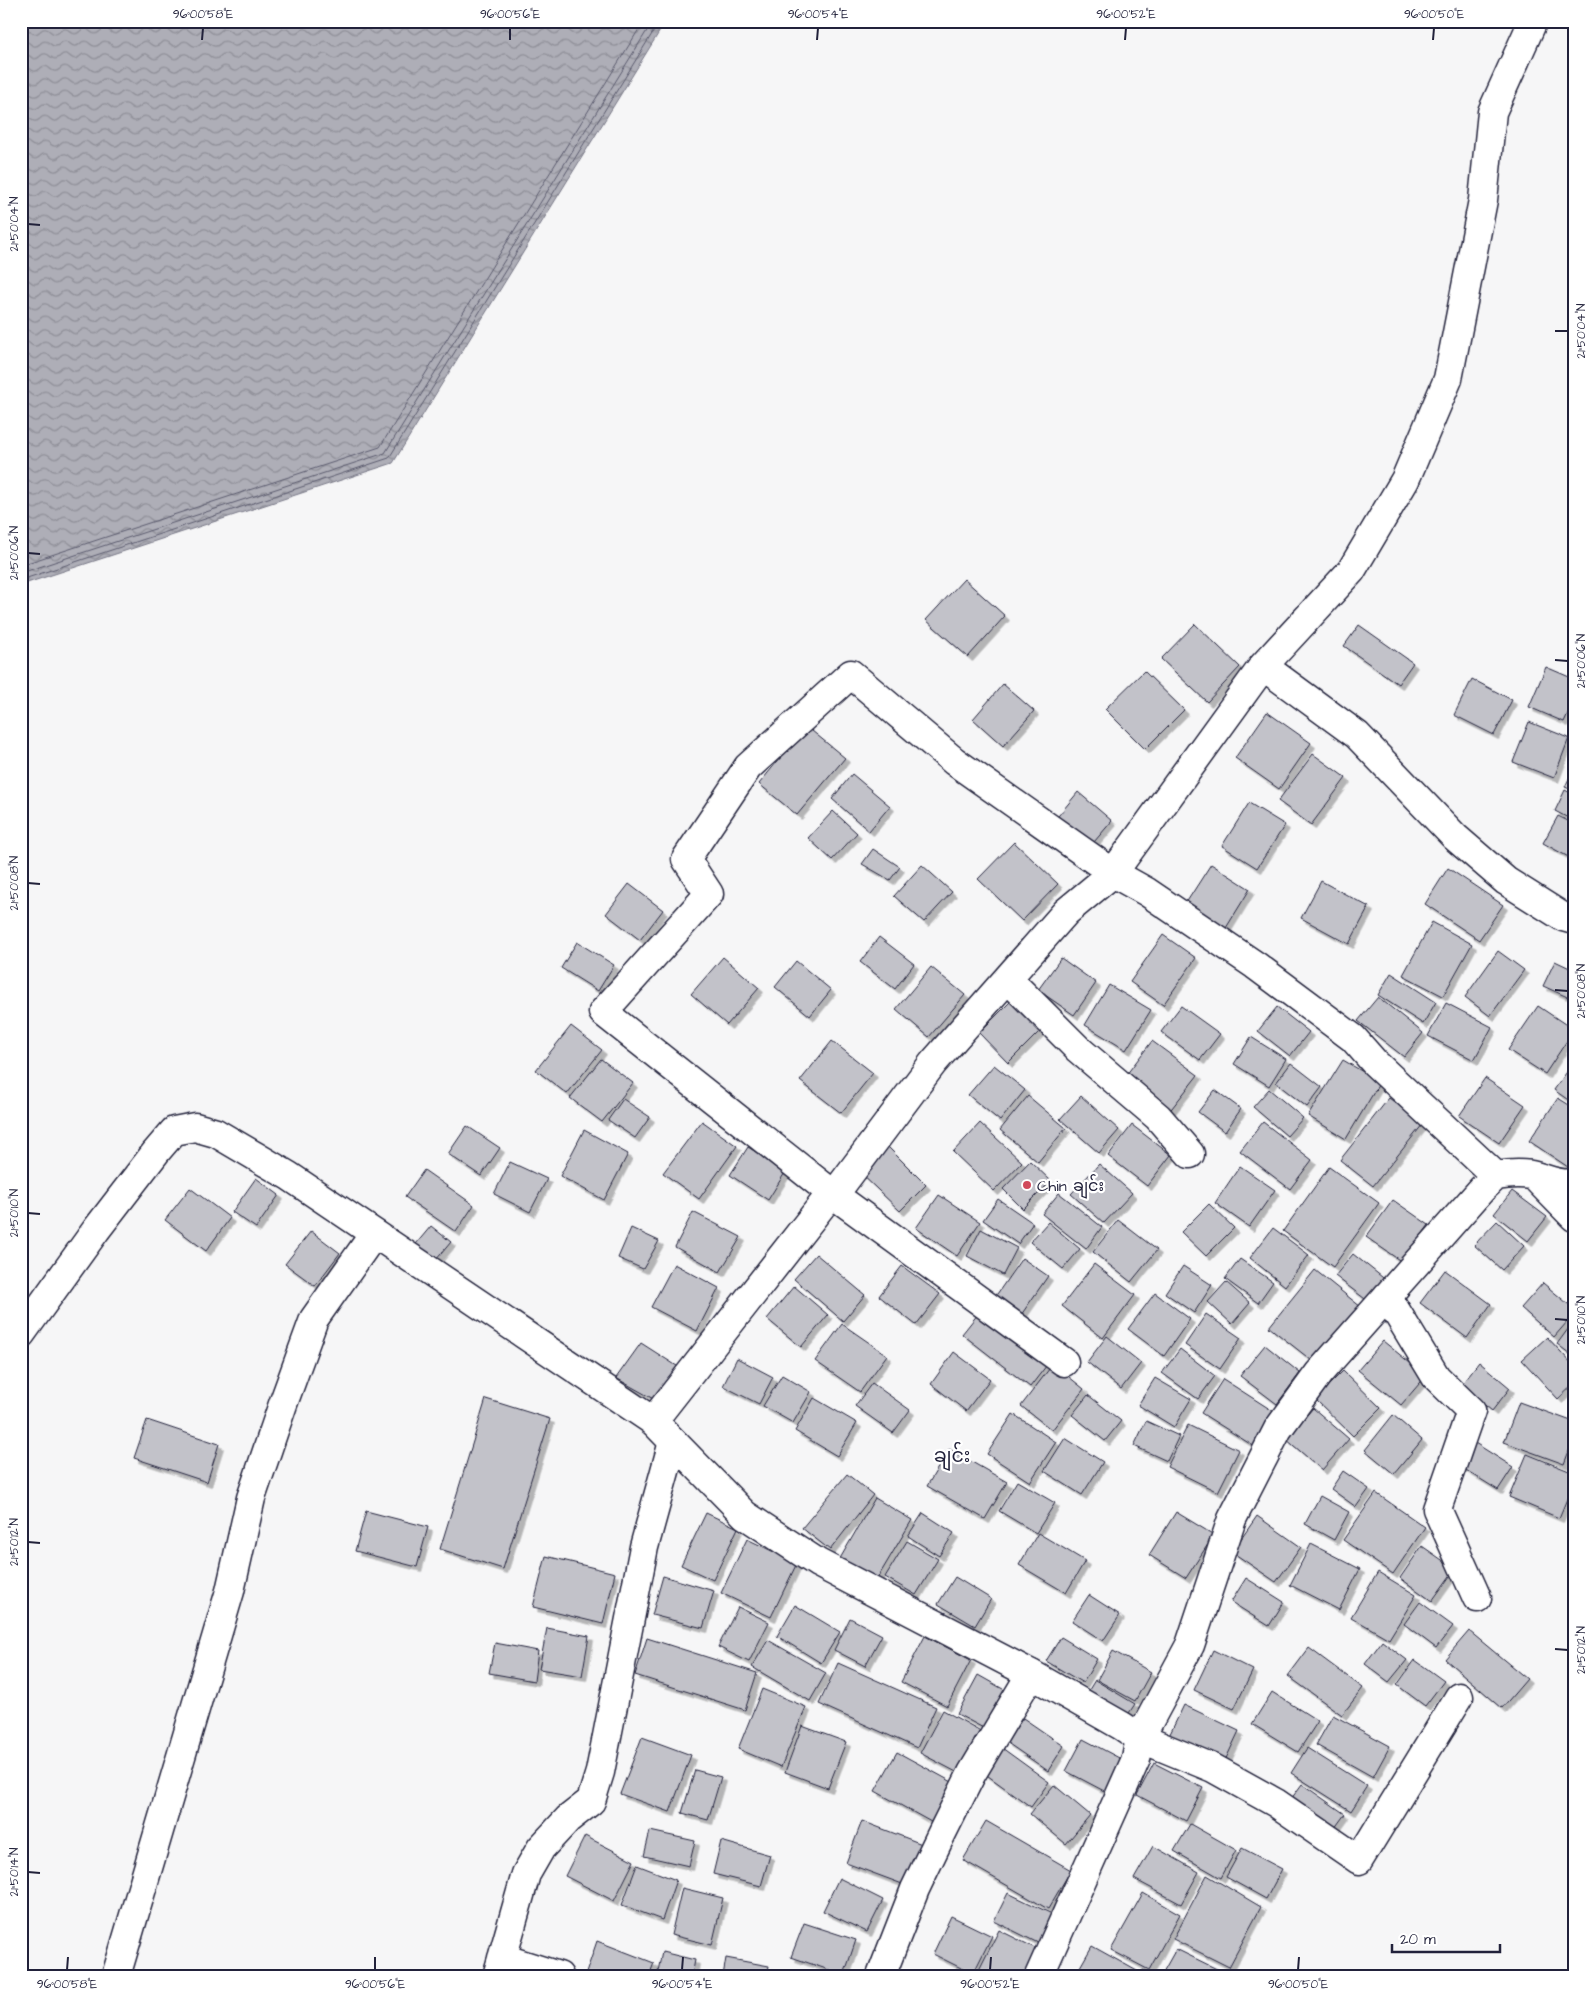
<svg xmlns="http://www.w3.org/2000/svg" width="1595" height="1997" font-family="'Architects Daughter','Noto Sans Myanmar',sans-serif">
	<style>
		.water { fill: url(#water-waves); stroke: #767685 }
		.lines { fill: none; stroke-linecap: round; stroke-linejoin: round }
		.shore { stroke: #5a5a6d; stroke-width: 1 }
		.building { fill: #c2c2c9; stroke: #22223b; filter: url(#shadow) }
		.minor-casing { stroke: #22223b; stroke-width: 31 }
		.tertiary-casing { stroke: #22223b; stroke-width: 31 }
		.minor { stroke: #fff; stroke-width: 28 }
		.tertiary { stroke: #fff; stroke-width: 28 }
		.ticks { fill: none; stroke: #22223b; stroke-width: 2 }
		.poi-dot { fill: #d1495b; stroke: #fff; stroke-width: 2 }
		.labels { text-anchor: middle; stroke-width: 4.5; stroke-linejoin: round; paint-order: stroke }
		.poi-label { font-size: 16px; fill: #22223b; stroke: #fff; text-anchor: start }
		.quarter-label { font-size: 19px; fill: #22223b; stroke: #fff }
		.neatline { fill: none; stroke: #22223b; stroke-width: 2 }
		.ticks-label { font-size: 12px; text-anchor: middle; fill: #22223b }
	</style>
	<defs>
		<pattern id="water-waves" width="16" height="10" patternUnits="userSpaceOnUse" patternTransform="scale(1.25)"><rect width="16" height="10" fill="#aeaeb7"/><path d="M0 5q4-4 8 0t8 0" fill="none" stroke="#8d8d96"/></pattern>
		<filter id="shadow"><feDropShadow dx="4.5" dy="4.5" stdDeviation="0" flood-color="#0004"/></filter>
	</defs>
	<rect width="100%" height="100%" fill="#f6f6f7"/>
	<filter id="ink" filterUnits="userSpaceOnUse"><feTurbulence type="fractalNoise" baseFrequency=".02" numOctaves="2"/><feDisplacementMap in="SourceGraphic" scale="10" xChannelSelector="R" yChannelSelector="G"/><feConvolveMatrix kernelMatrix="1 2 1 2 8 2 1 2 1" color-interpolation-filters="sRGB"/></filter>
	<g filter="url(#ink)">
		<!-- water -->
		<path class="water" d="M21 21H666L393 463 21 585Z"/>
		<g class="lines">
			<!-- shore -->
			<path class="shore" d="M21 565 380 447 644 21
				M21 573 385 453 653 21
				M21 580 389 458 660 21"/>
		</g>
		<!-- building -->
		<path class="building" d="M964 579 1005 616 968 657 926 620Z
			M1195 624 1240 667 1207 702 1161 659Z
			M1359 625 1413 663 1398 684 1344 646Z
			M1546 667 1574 679V700L1564 722 1529 707Z
			M1144 671 1184 710 1145 749 1105 709Z
			M1472 679 1512 700 1494 735 1454 715Z
			M1003 684 1034 711 1003 746 973 719Z
			M1267 712 1311 743 1279 789 1235 758Z
			M1529 722 1569 738 1554 778 1513 762Z
			M806 726 845 758 797 815 759 784Z
			M1313 754 1346 778 1311 825 1278 801Z
			M1574 768V791L1565 787Z
			M852 774 890 806 869 831 832 799Z
			M1565 790 1574 795V821L1555 811Z
			M1078 792 1112 821 1088 849 1054 821Z
			M1249 803 1285 825 1257 868 1222 846Z
			M833 811 857 833 832 860 808 838Z
			M1558 816 1574 824V860L1543 843Z
			M1014 842 1058 884 1022 921 978 879Z
			M873 849 900 867 890 880 862 864Z
			M1211 864 1250 889 1226 928 1186 903Z
			M922 865 952 892 924 922 894 896Z
			M1448 868 1503 905 1479 940 1425 904Z
			M1321 881 1369 907 1349 944 1301 918Z
			M629 884 663 910 640 940 606 914Z
			M1432 922 1472 944 1443 996 1403 975Z
			M1163 935 1196 958 1163 1005 1130 982Z
			M879 937 914 964 895 989 860 962Z
			M577 942 614 965 598 991 561 968Z
			M1498 951 1524 970 1490 1016 1465 997Z
			M723 957 759 988 727 1025 691 994Z
			M1061 958 1096 983 1074 1015 1038 990Z
			M796 961 831 990 810 1016 775 987Z
			M1555 961 1574 970V1000L1543 986Z
			M931 967 965 995 929 1037 896 1009Z
			M1391 973 1436 1002 1423 1024 1378 995Z
			M1109 985 1151 1010 1126 1050 1085 1025Z
			M1378 997 1423 1033 1404 1057 1358 1021Z
			M1013 999 1043 1028 1008 1063 979 1033Z
			M1446 1003 1492 1027 1474 1060 1428 1036Z
			M1181 1006 1220 1034 1200 1060 1161 1032Z
			M1538 1006 1574 1030 1545 1074 1508 1050Z
			M1277 1007 1309 1032 1290 1056 1258 1031Z
			M571 1026 602 1050 567 1094 536 1070Z
			M1251 1037 1286 1059 1269 1086 1234 1064Z
			M832 1041 873 1073 841 1113 800 1081Z
			M1152 1041 1198 1075 1168 1113 1123 1079Z
			M601 1059 633 1083 602 1122 570 1098Z
			M1343 1060 1380 1082 1346 1139 1308 1116Z
			M1574 1062V1104L1554 1090Z
			M1291 1063 1322 1087 1307 1107 1276 1083Z
			M994 1065 1025 1090 1000 1121 968 1095Z
			M1485 1078 1525 1105 1499 1143 1459 1116Z
			M1269 1089 1303 1118 1287 1136 1253 1107Z
			M1215 1090 1241 1109 1225 1132 1198 1112Z
			M1028 1096 1066 1128 1038 1162 1000 1130Z
			M1081 1096 1119 1130 1099 1153 1060 1119Z
			M1389 1098 1423 1124 1373 1186 1340 1160Z
			M1558 1098 1574 1108V1171L1529 1141Z
			M623 1099 650 1117 635 1138 608 1120Z
			M702 1121 737 1146 699 1199 663 1173Z
			M1263 1122 1312 1160 1290 1189 1240 1151Z
			M980 1123 1022 1162 994 1191 953 1152Z
			M1132 1125 1171 1155 1147 1186 1108 1156Z
			M467 1126 500 1148 481 1176 448 1154Z
			M584 1130 628 1154 604 1200 560 1176Z
			M884 1143 926 1185 900 1211 857 1170Z
			M748 1147 786 1171 768 1200 730 1175Z
			M1030 1161 1051 1181 1023 1209 1003 1189Z
			M510 1162 547 1179 530 1212 494 1194Z
			M1099 1164 1132 1193 1104 1223 1071 1194Z
			M1240 1166 1275 1190 1249 1227 1215 1203Z
			M1329 1167 1379 1203 1333 1267 1283 1231Z
			M424 1170 474 1205 456 1232 405 1197Z
			M256 1178 279 1195 256 1228 232 1212Z
			M190 1188 230 1218 206 1251 165 1220Z
			M1512 1191 1547 1217 1528 1241 1494 1214Z
			M1059 1193 1102 1227 1086 1249 1042 1214Z
			M939 1195 980 1222 957 1256 916 1228Z
			M998 1199 1033 1223 1018 1244 983 1220Z
			M1393 1200 1429 1225 1402 1262 1366 1237Z
			M1209 1204 1234 1228 1206 1256 1181 1232Z
			M693 1212 741 1237 720 1272 675 1247Z
			M1118 1220 1157 1250 1131 1282 1093 1252Z
			M1497 1221 1524 1246 1502 1270 1474 1245Z
			M1048 1222 1080 1249 1063 1269 1030 1242Z
			M431 1226 451 1242 431 1266 411 1250Z
			M631 1228 659 1241 643 1269 618 1258Z
			M1273 1228 1309 1255 1285 1286 1250 1258Z
			M981 1229 1017 1248 1003 1275 967 1256Z
			M311 1231 340 1253 315 1286 285 1264Z
			M816 1254 865 1295 843 1321 794 1279Z
			M1353 1254 1387 1281 1369 1302 1335 1276Z
			M1022 1258 1048 1276 1021 1315 995 1297Z
			M1240 1259 1273 1282 1258 1303 1225 1279Z
			M674 1264 719 1288 697 1331 651 1307Z
			M1094 1264 1135 1295 1103 1338 1062 1306Z
			M902 1266 940 1294 916 1325 879 1296Z
			M1183 1266 1212 1285 1194 1313 1165 1293Z
			M1315 1270 1361 1307 1316 1364 1269 1327Z
			M1445 1270 1491 1304 1467 1338 1420 1303Z
			M1226 1282 1250 1303 1232 1324 1208 1302Z
			M1543 1283 1574 1309V1314L1554 1337 1521 1308Z
			M794 1286 828 1315 801 1347 767 1319Z
			M1155 1293 1190 1319 1164 1356 1128 1329Z
			M982 1309 1050 1361 1030 1387 962 1334Z
			M1206 1314 1241 1338 1220 1369 1185 1345Z
			M1574 1321V1357L1557 1344Z
			M842 1324 887 1355 860 1392 815 1361Z
			M1107 1336 1141 1363 1121 1389 1087 1362Z
			M1547 1337 1574 1366V1384L1558 1399 1522 1360Z
			M1383 1341 1426 1376 1401 1405 1358 1370Z
			M641 1343 680 1368 657 1401 616 1378Z
			M1265 1345 1300 1373 1277 1404 1240 1376Z
			M1180 1349 1215 1376 1198 1399 1162 1373Z
			M954 1352 990 1379 966 1411 931 1384Z
			M737 1358 773 1377 759 1404 723 1386Z
			M1479 1362 1510 1388 1492 1411 1461 1385Z
			M1053 1364 1084 1389 1052 1430 1021 1406Z
			M1343 1371 1381 1408 1353 1436 1315 1399Z
			M782 1375 811 1392 793 1423 763 1406Z
			M1155 1378 1191 1399 1174 1427 1138 1405Z
			M1223 1379 1276 1413 1255 1447 1201 1413Z
			M872 1383 910 1410 893 1433 855 1406Z
			M1088 1395 1121 1421 1105 1441 1072 1415Z
			M814 1398 857 1423 837 1456 795 1431Z
			M486 1399 550 1419 503 1569 440 1549Z
			M1519 1402 1574 1422V1438L1564 1464 1504 1442Z
			M1313 1408 1349 1439 1322 1470 1286 1439Z
			M1013 1414 1056 1442 1030 1482 987 1454Z
			M1393 1415 1422 1440 1394 1474 1365 1450Z
			M147 1420 219 1444 207 1482 134 1458Z
			M1146 1421 1179 1436 1167 1461 1134 1446Z
			M1188 1425 1239 1450 1218 1492 1167 1467Z
			M1065 1438 1103 1462 1082 1495 1044 1471Z
			M1475 1443 1513 1467 1498 1490 1461 1467Z
			M949 1449 1007 1482 985 1519 927 1486Z
			M1527 1454 1574 1473V1482L1559 1518 1509 1497Z
			M1343 1471 1369 1489 1356 1507 1331 1489Z
			M847 1474 873 1495 830 1550 802 1528Z
			M1017 1481 1055 1503 1036 1533 999 1511Z
			M1376 1493 1425 1527 1393 1574 1343 1540Z
			M1320 1496 1349 1512 1334 1540 1305 1524Z
			M875 1498 912 1520 874 1584 838 1562Z
			M366 1511 428 1527 417 1567 355 1551Z
			M1176 1512 1214 1535 1186 1578 1149 1555Z
			M706 1513 738 1528 713 1580 681 1565Z
			M923 1513 954 1533 939 1556 908 1536Z
			M1257 1516 1301 1547 1276 1582 1232 1552Z
			M1038 1533 1085 1561 1066 1593 1019 1565Z
			M747 1539 797 1563 771 1617 721 1593Z
			M907 1541 938 1559 916 1595 885 1577Z
			M1311 1544 1360 1569 1339 1610 1290 1585Z
			M1422 1546 1455 1569 1432 1601 1400 1578Z
			M546 1556 615 1573 603 1624 533 1607Z
			M1378 1572 1416 1595 1389 1639 1351 1617Z
			M663 1576 714 1591 703 1628 652 1615Z
			M955 1577 991 1599 975 1626 938 1604Z
			M1246 1578 1284 1602 1269 1626 1231 1602Z
			M1089 1595 1120 1615 1103 1641 1072 1621Z
			M1420 1602 1453 1626 1436 1648 1404 1624Z
			M795 1605 840 1632 821 1663 777 1636Z
			M738 1607 769 1622 749 1662 718 1647Z
			M850 1618 882 1635 865 1666 834 1650Z
			M547 1628 589 1636 582 1676 539 1669Z
			M1469 1631 1527 1679 1502 1708 1445 1659Z
			M925 1636 971 1660 947 1706 901 1682Z
			M1061 1637 1097 1659 1083 1683 1046 1661Z
			M647 1638 757 1673 745 1710 635 1675Z
			M768 1640 826 1673 810 1701 752 1667Z
			M1382 1641 1407 1660 1389 1682 1365 1664Z
			M495 1643 538 1651 534 1681 489 1673Z
			M1309 1648 1363 1688 1342 1715 1288 1676Z
			M1213 1650 1253 1670 1234 1709 1194 1690Z
			M1113 1651 1151 1672 1135 1701 1097 1680Z
			M1415 1660 1444 1681 1425 1706 1397 1685Z
			M838 1663 936 1707 917 1748 819 1704Z
			M978 1675 1010 1693 989 1731 957 1714Z
			M1095 1680 1135 1704 1123 1722 1084 1698Z
			M762 1689 806 1707 781 1767 738 1749Z
			M1272 1692 1318 1721 1298 1752 1252 1724Z
			M1184 1705 1239 1731 1222 1767 1167 1740Z
			M943 1710 986 1734 964 1776 920 1753Z
			M1333 1715 1390 1746 1373 1777 1316 1745Z
			M1023 1718 1064 1746 1048 1771 1006 1742Z
			M802 1726 846 1742 828 1788 785 1772Z
			M642 1737 691 1755 670 1812 620 1794Z
			M1083 1739 1123 1760 1106 1792 1066 1771Z
			M1002 1748 1049 1782 1031 1807 984 1773Z
			M1307 1748 1367 1786 1351 1811 1291 1773Z
			M897 1752 954 1783 931 1822 875 1791Z
			M1154 1763 1203 1788 1186 1821 1137 1795Z
			M695 1770 721 1777 708 1820 682 1813Z
			M1302 1784 1345 1814 1329 1836 1286 1806Z
			M1054 1785 1090 1815 1066 1844 1030 1814Z
			M862 1821 922 1844 905 1885 846 1863Z
			M986 1821 1071 1870 1048 1909 963 1860Z
			M1190 1824 1236 1850 1221 1878 1174 1851Z
			M650 1831 695 1841 689 1866 644 1856Z
			M585 1836 634 1861 614 1901 565 1876Z
			M721 1841 770 1855 761 1886 713 1874Z
			M1153 1846 1199 1872 1181 1904 1134 1879Z
			M1242 1848 1282 1869 1266 1899 1226 1877Z
			M637 1865 676 1880 662 1920 622 1905Z
			M1207 1875 1261 1907 1229 1967 1173 1939Z
			M839 1878 883 1900 867 1932 823 1911Z
			M682 1888 723 1898 712 1945 671 1935Z
			M1008 1893 1052 1914 1038 1943 994 1921Z
			M1143 1893 1180 1914 1149 1970 1111 1950Z
			M951 1916 992 1936 973 1974 933 1954Z
			M804 1923 856 1940 844 1975 791 1957Z
			M999 1930 1037 1949 1024 1976H985L978 1972Z
			M597 1941 654 1963 649 1976H585Z
			M1092 1946 1137 1971 1134 1976H1079L1076 1974Z
			M1176 1949 1227 1974 1226 1976H1166L1162 1974Z
			M662 1952 695 1960 692 1976H657Z
			M726 1958 769 1966 767 1976H723Z
			M1143 1970 1154 1976H1139Z"/>
		<g class="lines">
			<!-- minor casing -->
			<g class="minor-casing">
				<path id="minor" d="M1263 666 1357 735 1455 837 1506 881 1563 917 1574 920
					M1008 979 1078 1049 1158 1117 1190 1154
					M1496 1176C1508 1174 1519 1173 1531 1175 1546 1178 1559 1186 1574 1183
					M1535 1177 1574 1217
					M1387 1296 1436 1377 1471 1411 1437 1509 1477 1598
					M653 1421 823 1204 834 1195 933 1063 1066 912 1113 873 954 761 851 674 748 767 686 859 709 894 603 1012 834 1195 1064 1362
					M1140 1738 1213 1768 1276 1803 1359 1860 1459 1697
					M502 1958 559 1976
					M116 1976 230 1591 251 1498 283 1404 314 1319 374 1234
					M497 1976 526 1874 541 1848 568 1819 591 1801 600 1772 644 1547 673 1442
					M881 1976 915 1889 942 1833 972 1773 1031 1674
					M1039 1976 1136 1759 1140 1738 1190 1645 1232 1519 1278 1429 1319 1373 1482 1189 1496 1176 1375 1063 1353 1038 1255 965 1147 892 1113 873 1263 666 1351 571 1405 480 1448 379 1483 200 1492 112 1533 21"/>
			</g>
			<!-- tertiary casing -->
			<g class="tertiary-casing">
				<path id="tertiary" d="M21 1334 96 1230 156 1152 174 1131 195 1127 216 1133 289 1176 653 1421 745 1515 818 1563 1031 1674 1122 1726 1140 1738"/>
			</g>
			<!-- minor -->
			<use href="#minor" class="minor"/>
			<!-- tertiary -->
			<use href="#tertiary" class="tertiary"/>
		</g>
	</g>
	<!-- ticks -->
	<path class="ticks" d="M202 40 203 28M510 40V28M817 40 818 28M1125 40 1126 28M1433 40 1434 28M28 224 40 225M1555 331H1568M28 553 40 554M1555 660 1568 661M28 883 40 884M1555 990 1568 991M28 1213 40 1214M1555 1319 1568 1320M28 1542 40 1543M1555 1649 1568 1650M28 1872 40 1873M67 1970 68 1957M375 1970V1957M682 1970 683 1957M990 1970 991 1957M1298 1970 1299 1957"/>
	<!-- markers -->
	<circle class="poi-dot" cx="1027" cy="1185" r="5"/>
	<g class="labels">
		<!-- poi labels -->
		<g class="poi-label">
			<text x="1037" y="1191">Chin ချင်း</text>
		</g>
		<!-- quarter labels -->
		<g class="quarter-label">
			<text x="952" y="1462">ချင်း</text>
		</g>
	</g>
	<!-- margin -->
	<rect width="1595" height="1997" fill="none" stroke="#fff" stroke-width="55"/>
	<!-- scale -->
	<path d="M1392 1944v8h108v-8" fill="none" stroke="#22223b" stroke-width="2.5"/>
	<text x="1400" y="1944" font-size="15" fill="#22223b" stroke="#ffffff" stroke-width="4" paint-order="stroke">20 m</text>
	<rect x="28" y="28" width="1540" height="1942" class="neatline"/>
	<g class="ticks-label">
		<text x="203" y="18">96°00'58"E</text>
		<text x="510" y="18">96°00'56"E</text>
		<text x="818" y="18">96°00'54"E</text>
		<text x="1126" y="18">96°00'52"E</text>
		<text x="1434" y="18">96°00'50"E</text>
		<text transform="translate(14 224) rotate(-90)" y="4">21°50'04"N</text>
		<text transform="translate(1581 331) rotate(-90)" y="4">21°50'04"N</text>
		<text transform="translate(14 553) rotate(-90)" y="4">21°50'06"N</text>
		<text transform="translate(1581 661) rotate(-90)" y="4">21°50'06"N</text>
		<text transform="translate(14 883) rotate(-90)" y="4">21°50'08"N</text>
		<text transform="translate(1581 991) rotate(-90)" y="4">21°50'08"N</text>
		<text transform="translate(14 1213) rotate(-90)" y="4">21°50'10"N</text>
		<text transform="translate(1581 1320) rotate(-90)" y="4">21°50'10"N</text>
		<text transform="translate(14 1542) rotate(-90)" y="4">21°50'12"N</text>
		<text transform="translate(1581 1650) rotate(-90)" y="4">21°50'12"N</text>
		<text transform="translate(14 1872) rotate(-90)" y="4">21°50'14"N</text>
		<text x="67" y="1988">96°00'58"E</text>
		<text x="375" y="1988">96°00'56"E</text>
		<text x="682" y="1988">96°00'54"E</text>
		<text x="990" y="1988">96°00'52"E</text>
		<text x="1298" y="1988">96°00'50"E</text>
	</g>
</svg>
